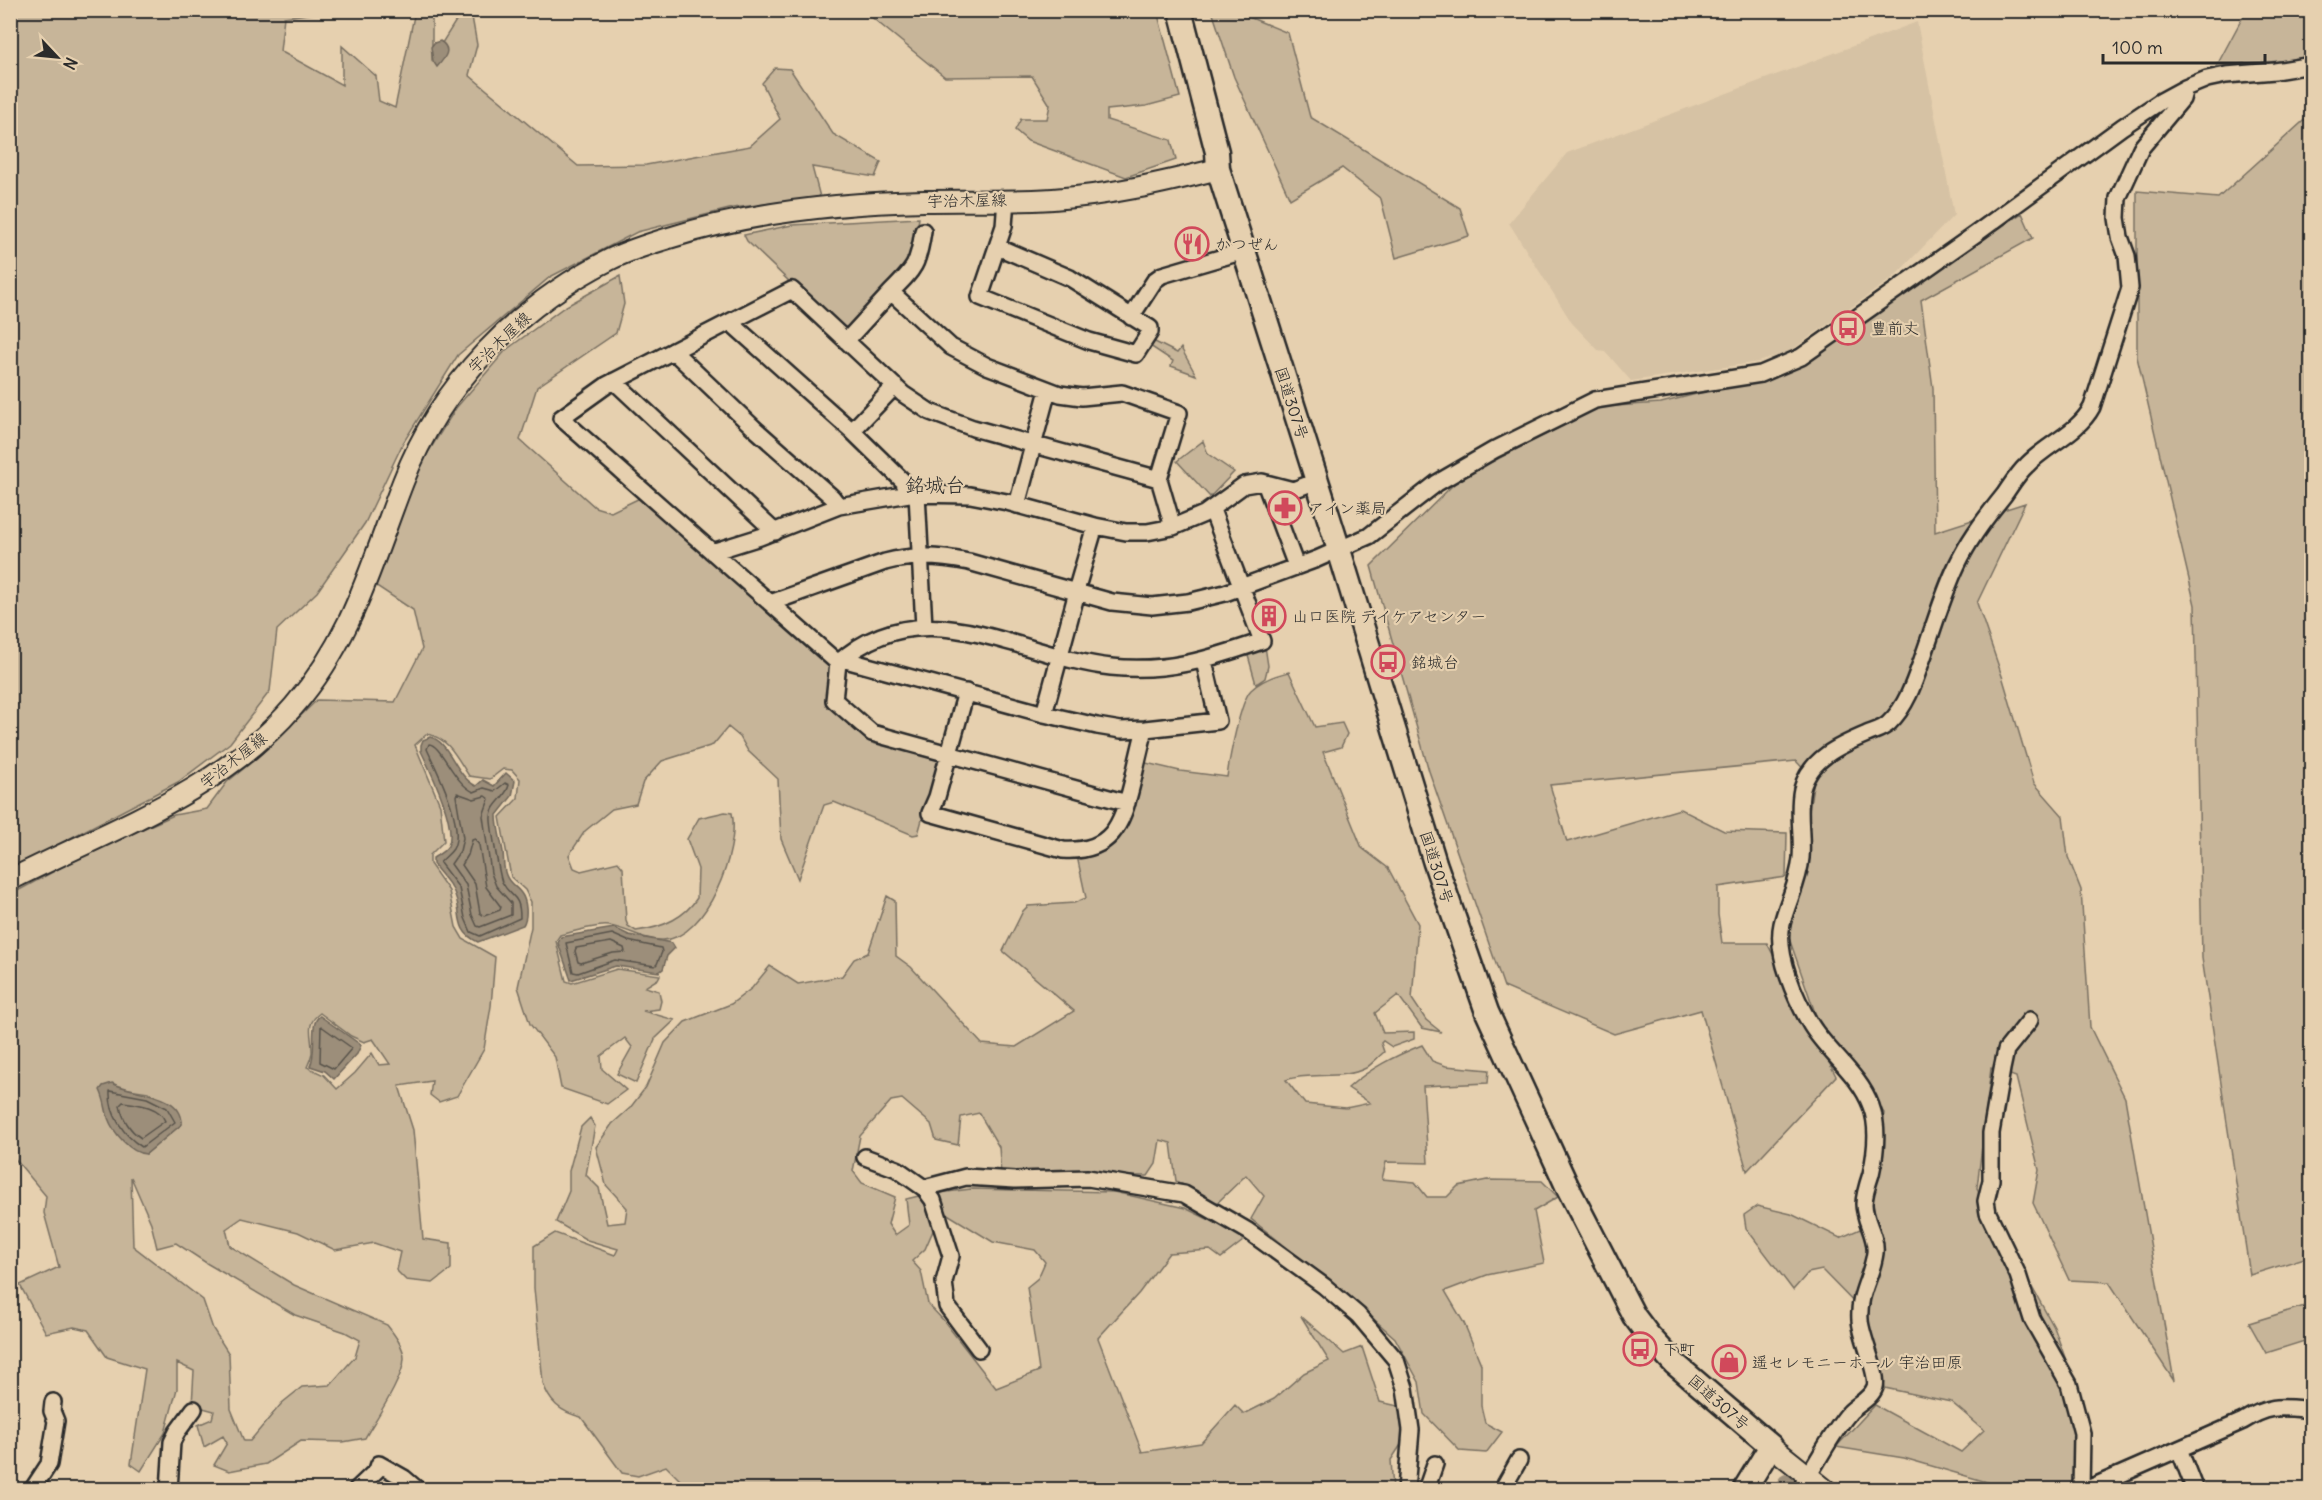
<svg xmlns="http://www.w3.org/2000/svg" width="2322" height="1500" font-family="Delius,'Klee One',sans-serif">
	<style>
		.built { fill: #d6c2a4 }
		.green { fill: #c7b599; stroke: #797062; stroke-width: 1.5; fill-rule: evenodd }
		.water { fill: #9c8e7a; stroke: #6f665a; stroke-width: 1.5 }
		.lines { fill: none; stroke-linecap: round; stroke-linejoin: round }
		.shore { stroke: #58534b; stroke-width: 1.5 }
		.river { stroke: #9c8e7a; stroke-width: 20 }
		.minor-casing { stroke: #2b2b2b; stroke-width: 20 }
		.major-casing { stroke: #2b2b2b; stroke-width: 24 }
		.highway-casing { stroke: #2b2b2b; stroke-width: 27 }
		.minor { stroke: #e6d0af; stroke-width: 15 }
		.major { stroke: #e6d0af; stroke-width: 20 }
		.highway { stroke: #e6d0af; stroke-width: 22 }
		.labels { text-anchor: middle; stroke-width: 4.5; stroke-linejoin: round; paint-order: stroke }
		.street-label { font-size: 16px; fill: #2b2b2b; stroke: #e6d0af }
		.poi-label { font-size: 16px; fill: #2b2b2b; stroke: #e6d0af; text-anchor: start }
		.quarter-label { font-size: 20px; fill: #2b2b2b; stroke: #e6d0af }
	</style>
	<rect width="100%" height="100%" fill="#e6d0af"/>
	<filter id="ink" filterUnits="userSpaceOnUse"><feTurbulence type="fractalNoise" baseFrequency=".0167" numOctaves="2"/><feDisplacementMap in="SourceGraphic" scale="12" xChannelSelector="R" yChannelSelector="G"/><feConvolveMatrix kernelMatrix="1 2 1 2 8 2 1 2 1" color-interpolation-filters="sRGB"/></filter>
	<g filter="url(#ink)">
		<!-- built -->
		<path class="built" d="M1917 22 1954 215 1894 277 1790 351 1759 362 1631 381 1605 351 1598 350 1572 323 1509 223 1567 153Z"/>
		<!-- green -->
		<path class="green" d="M11 11H332L284 17 280 51 342 85V46L376 76 379 101 395 108 415 11 432 17V59L462 11H471L477 45 469 75 578 166 646 165 750 146 780 119 762 83 775 68 790 69 833 134 881 162 875 177 812 167 820 197 733 208 637 232 550 277 458 355 403 443 365 523 317 592 277 630 270 691 230 743 178 782 11 869Z
			M864 11H1157L1180 97 1146 106 1107 110V120L1171 140 1176 160 1126 177 1028 141 1015 130 1021 119H1047L1050 105 1032 76 945 77Z
			M1212 11H1239V13L1288 33 1310 117 1460 208 1469 236 1396 258 1381 199 1342 168 1290 199 1234 77Z
			M2246 11H2311V58L2216 67Z
			M2311 114V1256L2250 1275 2202 958 2195 605 2137 357V191L2218 198Z
			M2022 213 2033 238 1921 300 1933 388 1935 532 2025 503 1977 603 2003 679 2034 783 2063 816 2068 857 2081 890 2090 1027 2125 1098 2174 1381 2109 1282 2069 1280 2033 1203 2039 1170 2016 1077 1991 1068 1977 1188 2054 1327 2077 1391 2076 1489H2011L1904 1458 1836 1447 1875 1405 1961 1452 1984 1430 1951 1402 1885 1388 1866 1315 1822 1270 1808 1273 1793 1290 1746 1228 1744 1215 1757 1206 1791 1214 1840 1238 1876 1222 1873 1204 1884 1113 1820 1027 1789 938 1814 780 1796 761 1550 785 1567 842 1680 809 1724 831 1787 833 1786 877 1718 887V915L1722 943H1767L1836 1076 1747 1171 1701 1010 1614 1034 1504 987 1429 771 1371 566 1460 478 1600 407 1661 403 1791 370Z
			M919 218 912 261 850 330H840L747 241 744 235 792 225Z
			M620 276 624 304 616 333 537 387 520 440 595 507 611 512 642 497 832 666 827 701 870 738 939 759 918 834 913 835 834 802 824 805 798 879 781 839 778 779 748 751 740 737 728 727 713 745 662 761 643 782 636 804 612 809 585 831 569 855 574 868 581 871 618 862 623 868 626 921 628 926 636 931C660 928 683 920 697 898L698 869 687 839 699 818 725 812 732 813C740 849 707 939 663 940 644 941 627 928 609 926 597 924 573 932 560 935L556 941 566 981 572 983 617 969 660 975 658 979 645 987 659 991 661 1001 659 1009 643 1011 675 1020 655 1039 636 1083 617 1074 632 1047 625 1038 601 1056 602 1069 626 1090 607 1104 561 1088 555 1057 530 1024 518 987 531 927V902L525 890 511 877 500 817 518 798 520 779 512 770 503 769 490 779 469 776C457 758 449 738 427 734L415 745 440 805 444 841 430 855V864L449 891 456 927 463 939 495 957 491 1006 484 1049 457 1096 439 1102 430 1095 432 1081 399 1086 413 1130 423 1239 451 1243V1269L433 1283 406 1280 396 1270 400 1252 374 1243 335 1250 298 1232 242 1218 226 1229 230 1246 294 1285 387 1325C394 1334 404 1347 404 1358 404 1378 375 1420 365 1438L343 1442 301 1441 266 1464 229 1471 214 1465 227 1443 223 1436 204 1447 198 1425 212 1419 214 1411 192 1405 194 1371 177 1363V1389L165 1433 141 1471 131 1464 145 1369 107 1357 88 1330 74 1327 46 1333 20 1285 59 1267 44 1213 46 1196 11 1154 10 895 84 855 174 815 207 809 227 782 257 758 317 700 395 702 422 649 413 610 372 583 412 478 456 408 506 350 563 308ZM320 1013 351 1036 364 1042 373 1039 390 1064 379 1065 372 1053 355 1073 337 1089 324 1075 307 1067C309 1063 311 1058 312 1053 313 1037 304 1024 320 1013ZM122 1088 148 1092 182 1124 146 1154 109 1119 106 1100ZM131 1177 151 1223 157 1248 176 1243 208 1264 295 1315 345 1332 360 1340 355 1357 330 1385 302 1387 282 1403 250 1441H244L231 1409 229 1354 213 1329 203 1300 133 1246Z
			M1147 338 1177 353 1181 348 1196 375 1171 366 1173 361 1144 342Z
			M1203 441 1208 454 1234 472 1210 497 1177 461Z
			M1265 646 1268 666 1265 678 1256 684 1247 652Z
			M1289 672 1315 727 1342 723 1347 734 1341 747 1323 752 1362 848 1388 868 1418 924 1412 999 1426 1020 1441 1032 1422 1028 1398 995 1375 1013 1383 1033 1414 1032V1039L1392 1047 1383 1041 1381 1043 1384 1052C1378 1057 1372 1064 1366 1068 1341 1081 1311 1071 1286 1080L1305 1104 1346 1108 1370 1103 1348 1088C1370 1068 1395 1056 1422 1045L1432 1061 1446 1066 1489 1070 1488 1083 1423 1086 1428 1163 1386 1162 1382 1179 1415 1182 1427 1197H1447L1458 1186 1487 1180 1542 1181 1558 1197 1534 1211 1544 1263 1487 1275 1445 1291 1464 1323 1481 1364V1406L1485 1423 1502 1432 1486 1453 1460 1451 1424 1414 1419 1382 1395 1338 1350 1298 1251 1219 1264 1196 1246 1175 1217 1203 1176 1181 1171 1143 1160 1140 1156 1164 1148 1176 1001 1175 999 1147 979 1113 961 1117 958 1145 936 1140 931 1124 902 1099 891 1101 860 1136 853 1171 862 1183 895 1197 888 1224 895 1235 909 1225 906 1199 923 1195 935 1226 925 1249 912 1261 921 1271 928 1304 944 1321 996 1388 1039 1371 1027 1287 1038 1278 1045 1262 1035 1250 993 1242 941 1210 939 1193 971 1189 1114 1192 1185 1208 1247 1238 1221 1258 1210 1250 1169 1253 1139 1293 1098 1338 1142 1452 1201 1443 1235 1405 1244 1414 1274 1399 1304 1373 1329 1361 1301 1316 1344 1354 1362 1347 1380 1402 1403 1407 1406 1437 1391 1460 1393 1490H690L666 1466 638 1476 622 1473 581 1417C560 1412 549 1402 543 1383L534 1288V1246L555 1233 615 1255 618 1249 587 1240 556 1222 569 1191V1171L581 1127 590 1118 595 1126 586 1175 599 1188 607 1224 625 1222 627 1208 606 1185 596 1147 612 1124 630 1108 646 1087 665 1043 685 1022 731 1004 752 988 770 966 798 984 842 976 854 959 868 953 887 896 895 901 896 956 911 967 982 1044 1016 1047 1074 1011 1003 951 1023 911 1028 906 1074 903 1086 898 1077 856 1097 850 1142 762 1180 771 1227 777C1229 761 1240 701 1251 690 1260 681 1276 675 1289 672Z
			M2311 1304V1339L2266 1353 2249 1323Z"/>
		<!-- water -->
		<path class="water" d="M440 41C453 49 445 58 437 67L433 61 431 47 434 43Z
			M430 737C450 741 455 776 476 786L483 780 494 786 506 773 515 781 512 796 497 815C497 828 501 840 503 852 504 860 503 868 506 875 509 884 516 886 521 893 527 901 528 917 523 925L478 942C452 930 464 911 453 890 448 881 439 872 433 864V858C438 855 445 851 448 846 458 826 430 770 421 751V745L423 740Z
			M614 928 629 935 672 943 675 948 667 956 663 969 659 972 616 966 571 980 558 943 561 937Z
			M320 1016 361 1045 357 1054 334 1079 325 1071 310 1066C318 1050 308 1023 320 1016Z
			M112 1083C131 1094 183 1092 182 1124L146 1154C131 1154 113 1132 108 1118 105 1108 105 1100 100 1090L103 1086Z"/>
		<g class="lines">
			<!-- shore -->
			<path class="shore" d="M429 744C441 744 454 784 474 792L484 788 495 791 505 783 509 785C506 798 491 804 491 817 490 823 500 878 502 882 511 899 520 893 520 918L480 936 471 932 465 918 459 888 440 863C443 858 449 855 453 849 466 826 437 771 427 749Z
				M457 793 474 799 485 796 489 799 483 816 491 873 496 886 511 903V915L480 927 477 926 472 915 466 885 451 864 460 851 463 838 456 796Z
				M475 839 479 845 486 887 501 907 500 910 484 916 480 913 475 884 462 865 468 855 472 840Z
				M612 934 628 941 661 948 662 952 657 964 655 966 615 960 578 973 573 972 566 943Z
				M611 942 624 948 625 952 613 953 581 963 578 962 575 951 576 948Z
				M321 1026 352 1048 334 1069 320 1062Z
				M110 1091 147 1098 167 1108 175 1122 142 1147C123 1135 109 1114 110 1091Z
				M123 1102C137 1104 160 1106 165 1121L141 1138C130 1131 122 1118 120 1105Z"/>
			<!-- river -->
			<path class="river" d="M1787 1484 1789 1490"/>
			<!-- minor casing -->
			<g class="minor-casing">
				<path id="minor" d="M998 247 1070 278 1150 328V332L1136 354 1089 341 980 297 1004 226 1006 199
					M891 292C915 268 918 265 923 231
					M1131 317 1155 280 1162 275 1244 251
					M730 322 852 431 903 481 909 494
					M846 341 891 292 951 347 987 366 1060 394 1082 397 1122 393 1179 413 1159 479 1173 527
					M673 351 754 428 832 497 839 506
					M614 381 775 532
					M852 431 895 386
					M1265 483 1296 566
					M917 494 924 627
					M1017 505 1048 390
					M712 552 760 537 839 506 909 494 970 495 1007 502 1095 526 1126 532H1147L1173 527 1204 514 1244 485 1262 482 1293 490 1317 481
					M1076 591 1095 526
					M770 603 885 562C913 554 940 556 969 562L1112 602 1152 606 1188 602 1225 593 1317 559 1369 536 1437 483 1494 450 1595 400 1761 374 1801 357 1977 233 2122 127 2161 101 2185 88 2207 79 2226 75 2275 71 2312 65
					M842 659 1044 714 1097 726 1121 730 1145 729 1218 721 1204 661
					M838 663 561 418 607 385 792 290 903 394 930 412 973 428 1159 479
					M966 692 937 797 930 813 1063 850C1111 853 1122 825 1132 784 1136 766 1140 748 1145 729
					M1044 714 1077 592
					M1127 803 872 733 834 700 838 663C922 586 1019 657 1111 667 1167 673 1210 659 1262 641L1212 510
					M2030 1020 2006 1050 2002 1069 1991 1133V1180L1986 1201 1988 1213 2018 1275 2032 1319 2069 1384 2082 1433 2081 1490
					M865 1157 897 1169 924 1188 966 1177 1015 1180 1088 1178 1184 1194 1248 1231 1324 1286 1358 1315 1396 1360 1405 1388 1411 1430 1406 1490
					M924 1188 933 1200 951 1256 944 1282 947 1306 979 1349
					M2179 1449 2195 1490
					M32 1490 49 1464 56 1421 52 1411 53 1402
					M169 1490 172 1442 177 1432 194 1409
					M356 1490 377 1470 379 1464 404 1478 418 1490
					M1426 1490 1435 1464
					M1502 1490 1519 1460
					M1802 1490 1804 1482C1819 1460 1831 1434 1849 1413 1856 1405 1871 1399 1875 1387 1879 1375 1861 1337 1860 1320 1858 1293 1872 1277 1875 1253 1877 1236 1864 1221 1864 1204 1864 1195 1868 1183 1871 1174 1876 1152 1879 1127 1871 1106 1859 1074 1829 1054 1811 1025 1796 1000 1775 954 1782 924 1787 902 1799 882 1801 858 1803 835 1797 811 1802 789 1810 758 1841 745 1867 734 1874 731 1883 729 1889 723 1907 706 1915 680 1923 657 1935 624 1945 587 1961 557 1973 534 1988 515 2004 495 2011 485 2018 473 2027 465 2047 444 2078 433 2092 407L2130 288 2127 256 2120 237 2117 218 2118 198 2141 148 2182 99 2185 88
					M2085 1490 2243 1421C2270 1404 2281 1407 2312 1410"/>
			</g>
			<!-- major casing -->
			<g class="major-casing">
				<path id="major" d="M10 880C110 829 219 793 294 706 353 638 371 564 403 482 440 385 518 305 611 259 630 250 649 244 669 238 751 212 838 203 924 201 967 200 1011 202 1053 199 1110 195 1163 183 1218 169
					M1771 1446 1826 1490"/>
			</g>
			<!-- highway casing -->
			<g class="highway-casing">
				<path id="highway" d="M1180 10 1217 152 1218 169 1339 550 1435 863 1487 1012 1567 1186 1634 1316 1649 1336 1675 1364 1771 1446 1744 1490"/>
			</g>
			<!-- minor -->
			<use href="#minor" class="minor"/>
			<!-- major -->
			<use href="#major" class="major"/>
			<!-- highway -->
			<use href="#highway" class="highway"/>
		</g>
	</g>
	<!-- icons -->
	<defs>
		<g id="restaurant-ring" transform="scale(1.725)"><circle r="9.5" fill="#e6d0af" stroke="#d1495b" stroke-width="1.5"/><path d="M-5-6h1v4h1v-4h1v4h1v-4h1v5L-1.5 .5V6h-2V.5L-5-1ZM5-6V6H3V1.5H1.5Q1.5-4 5-6Z" fill="#d1495b"/></g>
		<g id="bus-ring" transform="scale(1.725)"><circle r="9.5" fill="#e6d0af" stroke="#d1495b" stroke-width="1.5"/><path d="M-5-6H5V4H4V6H2V4H-2V6H-4V4H-5ZM-3.5-4V0h7V-4ZM-3.5 1.2v1.5H-2V1.2ZM2 1.2v1.5H3.5V1.2Z" fill="#d1495b"/></g>
		<g id="pharmacy-ring" transform="scale(1.725)"><circle r="9.5" fill="#e6d0af" stroke="#d1495b" stroke-width="1.5"/><path d="M-2-6h4v4h4v4h-4v4h-4v-4h-4v-4h4Z" fill="#d1495b"/></g>
		<g id="building-ring" transform="scale(1.725)"><circle r="9.5" fill="#e6d0af" stroke="#d1495b" stroke-width="1.5"/><path d="M-4-6H4V6H1V3H-1V6H-4ZM-2.5-4.3h1.7v1.8h-1.7ZM.8-4.3h1.7v1.8H.8ZM-2.5-1h1.7V.8h-1.7ZM.8-1h1.7V.8H.8Z" fill="#d1495b"/></g>
		<g id="shop-ring" transform="scale(1.725)"><circle r="9.5" fill="#e6d0af" stroke="#d1495b" stroke-width="1.5"/><path d="M-5-2.5h2.3a2.7 3.5 0 0 1 5.4 0H5L5.5 6h-11ZM-1.5-2.5h3a1.5 2.3 0 0 0-3 0Z" fill="#d1495b"/></g>
	</defs>
	<g fill-rule="evenodd">
		<use href="#restaurant-ring" x="1192" y="244"/>
		<use href="#bus-ring" x="1848" y="328"/>
		<use href="#pharmacy-ring" x="1285" y="508"/>
		<use href="#building-ring" x="1269" y="616"/>
		<use href="#bus-ring" x="1388" y="662"/>
		<use href="#bus-ring" x="1640" y="1349"/>
		<use href="#shop-ring" x="1729" y="1362"/>
	</g>
	<g class="labels">
		<!-- street labels -->
		<g class="street-label">
			<text transform="translate(967 200) rotate(-1)" y="6">宇治木屋線</text>
			<text transform="translate(499 342) rotate(-44)" y="6">宇治木屋線</text>
			<text transform="translate(1292 403) rotate(72)" y="6">国道307号</text>
			<text transform="translate(233 760) rotate(-38)" y="6">宇治木屋線</text>
			<text transform="translate(1437 867) rotate(72)" y="6">国道307号</text>
			<text transform="translate(1719 1402) rotate(41)" y="6">国道307号</text>
		</g>
		<!-- poi labels -->
		<g class="poi-label">
			<text x="1215" y="250">かつぜん</text>
			<text x="1871" y="334">豊前丈</text>
			<text x="1308" y="514">アイン薬局</text>
			<text x="1292" y="622">山口医院 デイケアセンター</text>
			<text x="1411" y="668">銘城台</text>
			<text x="1663" y="1355">下町</text>
			<text x="1752" y="1368">遥セレモニーホール 宇治田原</text>
		</g>
		<!-- quarter labels -->
		<g class="quarter-label">
			<text x="935" y="492">銘城台</text>
		</g>
	</g>
	<!-- margin -->
	<rect width="2322" height="1500" fill="none" stroke="#e6d0af" stroke-width="36"/>
	<rect x="18" y="18" width="2286" height="1464" fill="none" stroke="#2b2b2b" stroke-width="2" filter="url(#ink)"/>
	<!-- north arrow -->
	<g transform="translate(57 57) rotate(116)" stroke="#e6d0af" stroke-width="4.5" paint-order="stroke">
	<path d="M0-4.5L10 22L0 15L-10 22Z" fill="#2b2b2b"/>
	<text y="-9" font-size="16" font-weight="bold" text-anchor="middle" fill="#2b2b2b">N</text>
	</g>
	<!-- scale -->
	<path d="M2103 54v9h162v-9" fill="none" stroke="#2b2b2b" stroke-width="3"/>
	<text x="2112" y="54" font-size="18" fill="#2b2b2b" stroke="#e6d0af" stroke-width="4.5" paint-order="stroke">100 m</text>
</svg>
